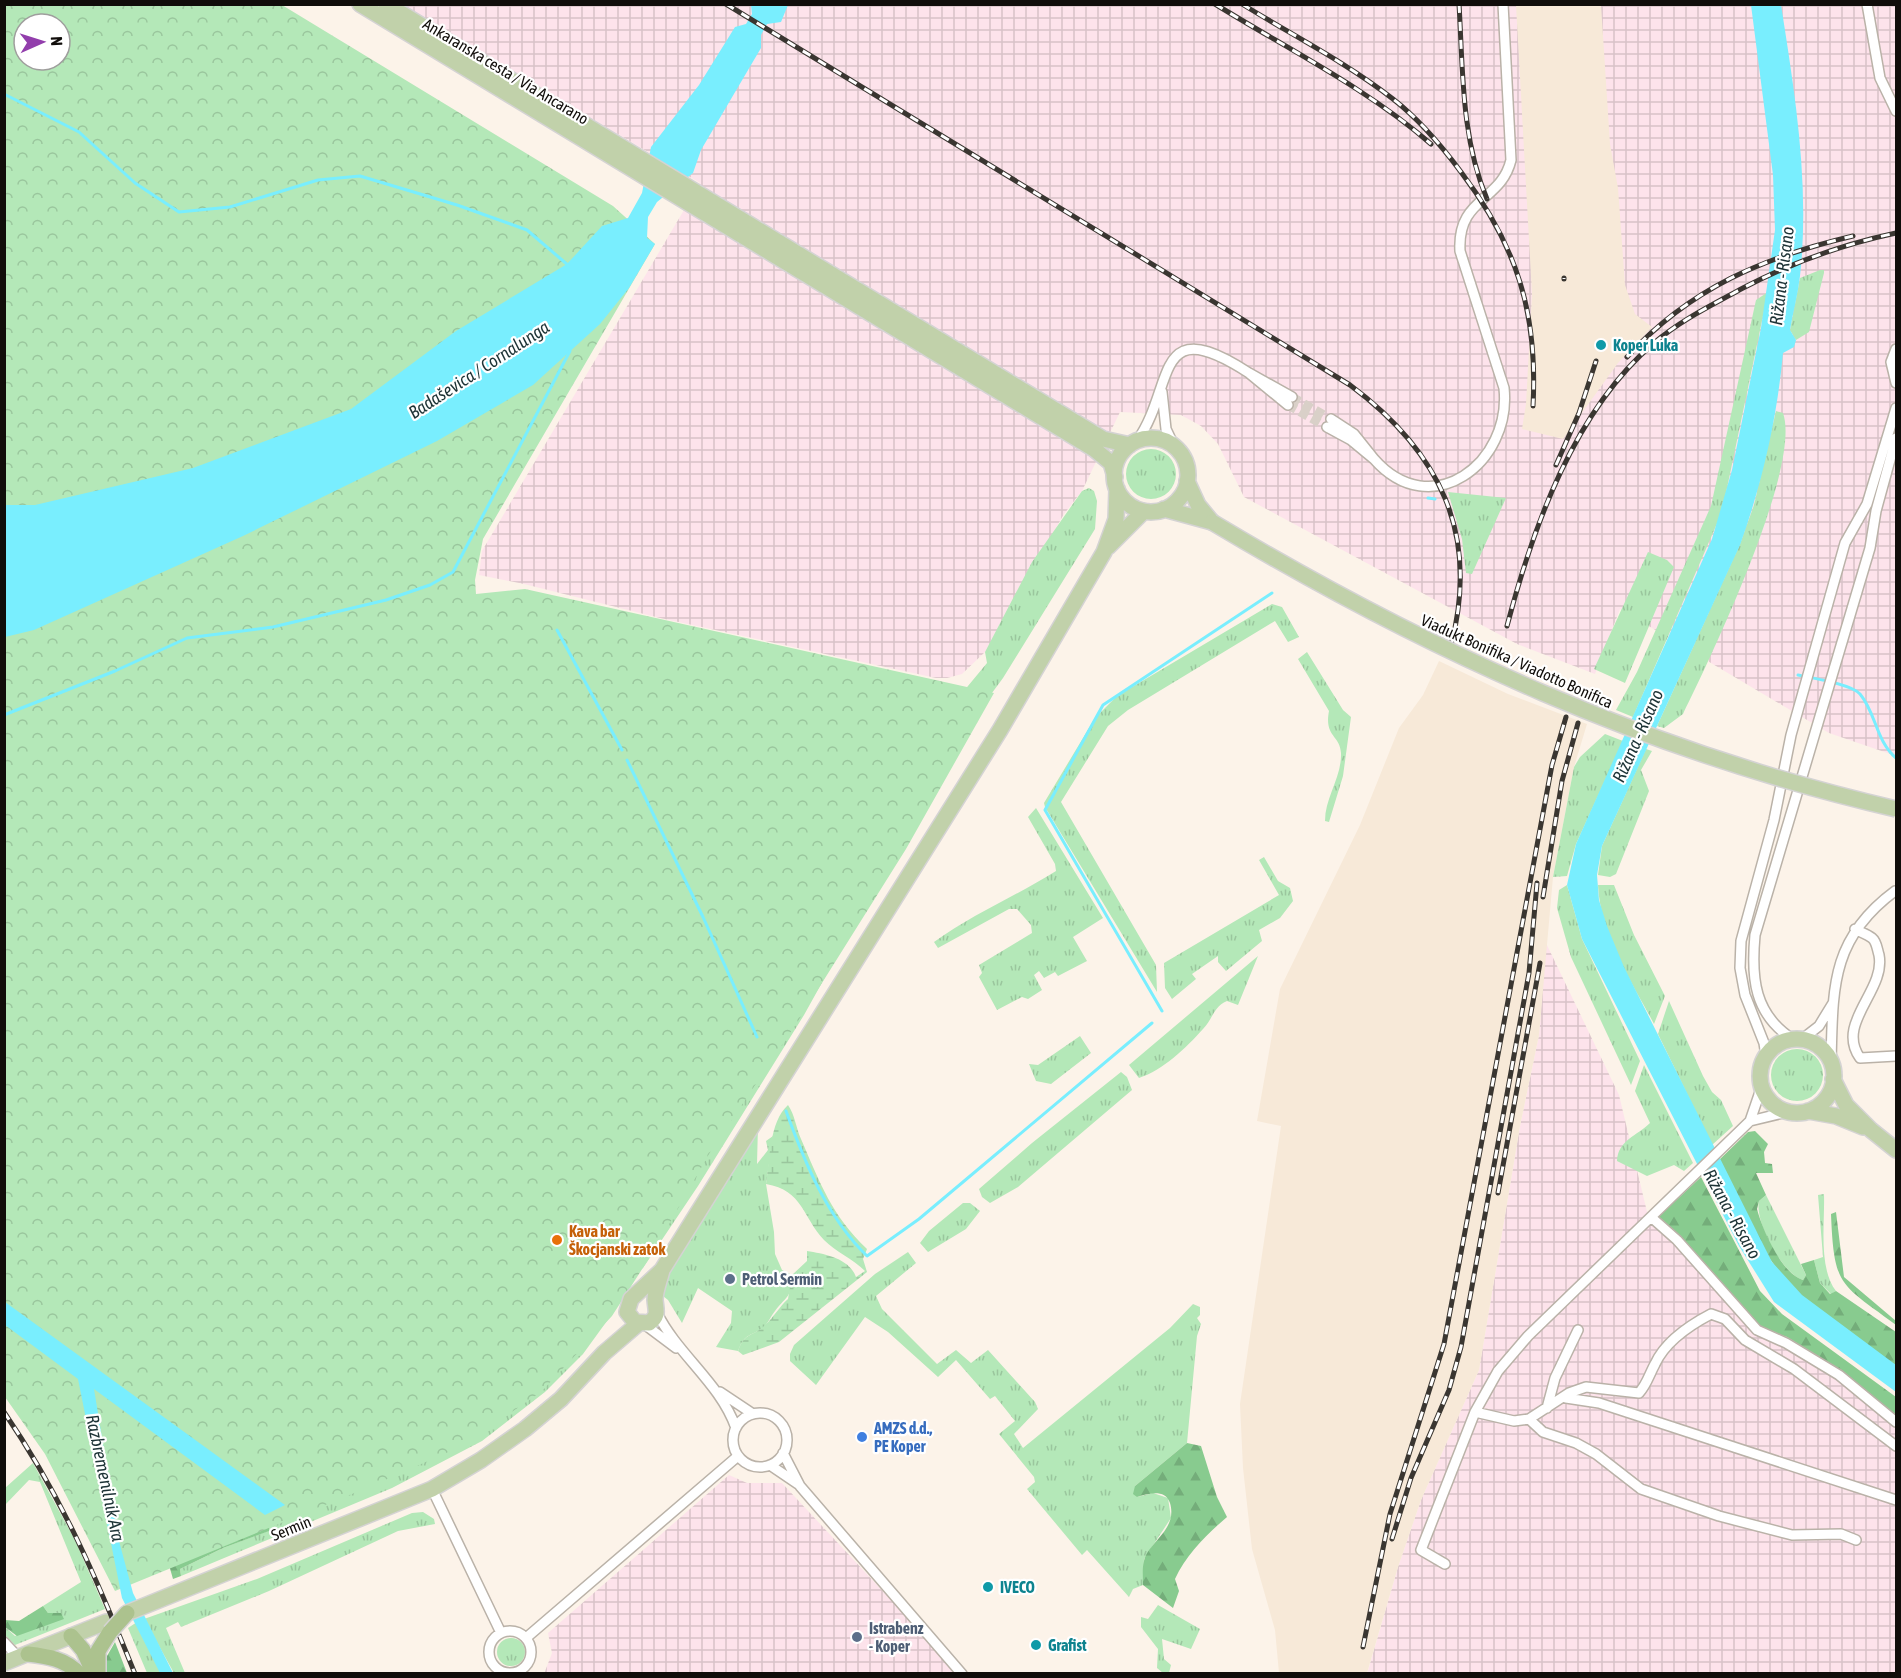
<svg xmlns="http://www.w3.org/2000/svg" width="1901" height="1678" font-family="'Asap Condensed',sans-serif">
	<style>
		.industrial { fill: url(#industrial-grid) }
		.built { fill: #f7e9d8 }
		.grass { fill: url(#grass-tufts) }
		.forest { fill: url(#forest-firs) }
		.wetland { fill: url(#wetland-marsh) }
		.park { fill: url(#park-crowns); fill-rule: evenodd }
		.water { fill: #79eefe }
		.lines { fill: none; stroke-linecap: round; stroke-linejoin: round }
		.stream { stroke: #79eefe; stroke-width: 3 }
		.minor-tunnel { stroke: #d9d0c8; stroke-width: 9; stroke-dasharray: 9 4.5; stroke-linecap: butt }
		.minor-casing { stroke: #bab2a8; stroke-width: 12 }
		.primary-casing { stroke: #d4d3d3; stroke-width: 18 }
		.trunk-casing { stroke: #d4d3d3; stroke-width: 18 }
		.minor { stroke: #fff; stroke-width: 9 }
		.primary { stroke: #c1d1aa; stroke-width: 15 }
		.trunk { stroke: #acc28e; stroke-width: 15 }
		.rail-casing { stroke: #3a3631; stroke-width: 5 }
		.rail { stroke: #fff; stroke-width: 3; stroke-dasharray: 9; stroke-linecap: butt }
		.primary-bridge-casing { stroke: #d4d3d3; stroke-width: 18; stroke-linecap: butt }
		.trunk-bridge-casing { stroke: #d4d3d3; stroke-width: 18; stroke-linecap: butt }
		.primary-bridge { stroke: #c1d1aa; stroke-width: 15 }
		.trunk-bridge { stroke: #acc28e; stroke-width: 15 }
		.culture-dot { fill: #0f9aa8; stroke: #fff; stroke-width: 2 }
		.food-dot { fill: #e8710a; stroke: #fff; stroke-width: 2 }
		.service-dot { fill: #5c6f8a; stroke: #fff; stroke-width: 2 }
		.shop-dot { fill: #3f7fe0; stroke: #fff; stroke-width: 2 }
		.labels { text-anchor: middle; stroke-width: 4.5; stroke-linejoin: round; paint-order: stroke }
		.street-label { font-size: 16px; fill: #100d0a; stroke: #fff }
		.culture-label { font-size: 16px; font-weight: bold; fill: #0d838f; stroke: #fff; text-anchor: start }
		.food-label { font-size: 16px; font-weight: bold; fill: #c56008; stroke: #fff; text-anchor: start }
		.service-label { font-size: 16px; font-weight: bold; fill: #4e5e75; stroke: #fff; text-anchor: start }
		.shop-label { font-size: 16px; font-weight: bold; fill: #366cbe; stroke: #fff; text-anchor: start }
		.water-label { font-size: 18px; font-style: italic; fill: #1d3336; stroke: #fff }
	</style>
	<defs>
		<pattern id="industrial-grid" width="8" height="8" patternUnits="userSpaceOnUse" patternTransform="scale(1.5)"><rect width="8" height="8" fill="#fde3eb"/><path d="M0 4h8M4 0v8" fill="none" stroke="#d8c2c8"/></pattern>
		<pattern id="grass-tufts" width="24" height="20" patternUnits="userSpaceOnUse" patternTransform="scale(1.5)"><rect width="24" height="20" fill="#b4e8b8"/><path d="M3 7l-1-3M5 7V3M7 7l1-3M15 17l-1-3M17 17v-4M19 17l1-3" fill="none" stroke="#9ac69d"/></pattern>
		<pattern id="forest-firs" width="22" height="20" patternUnits="userSpaceOnUse" patternTransform="scale(1.5)"><rect width="22" height="20" fill="#88cb8f"/><path d="M5 1l3.5 6h-7zM16 11l3.5 6h-7z" fill="#74ad7a"/></pattern>
		<pattern id="wetland-marsh" width="20" height="14" patternUnits="userSpaceOnUse" patternTransform="scale(1.5)"><rect width="20" height="14" fill="#b4e8b8"/><path d="M1 5h8M5 5V1M11 12h8M15 12V8" fill="none" stroke="#9ac69d"/></pattern>
		<pattern id="park-crowns" width="20" height="18" patternUnits="userSpaceOnUse" patternTransform="scale(1.5)"><rect width="20" height="18" fill="#b4e8b8"/><path d="M2 6a3 3 0 1 1 6 0M12 15a3 3 0 1 1 6 0" fill="none" stroke="#9ac69d"/></pattern>
	</defs>
	<rect width="100%" height="100%" fill="#fcf3e9"/>
	<!-- industrial -->
	<path class="industrial" d="M401 5H1896V756L1829 733 1620 609 1595 674 1517 644 1244 497 1218 444 1201 426 1181 415 1120 412 1082 491 1064 514 985 652 962 674 947 678H936L660 618 524 584 479 575 482 551 700 183Z
		M1546 943 1619 1095 1648 1216 1754 1332 1837 1377 1896 1427V1673L1367 1674 1398 1567 1421 1500 1479 1370 1520 1126 1539 1035Z
		M729 1475 747 1483H782L959 1673 544 1674 552 1653 548 1633Z"/>
	<!-- built -->
	<path class="built" d="M1516 5H1601L1610 144 1618 188 1625 285 1635 314 1652 327 1618 363 1563 439 1522 429 1526 404 1532 294Z
		M1439 661 1508 694 1587 724 1574 767 1553 877 1539 1035 1520 1126 1479 1370 1421 1500 1398 1567 1367 1673H1279L1275 1630 1252 1549 1243 1468 1240 1404 1281 1126 1257 1121 1280 989 1360 825 1399 728 1423 695Z"/>
	<!-- grass -->
	<path class="grass" d="M1820 270H1824V273L1809 332 1796 340 1790 330 1800 278Z
		M1768 292 1722 512 1633 717 1616 710 1637 672 1711 506 1756 300Z
		M1776 411 1783 413C1802 467 1710 659 1683 714L1664 728 1657 726 1740 544 1754 505Z
		M1126 474a25 25 0 1 1 50 0a25 25 0 1 1-50 0Z
		M1089 488 1094 491 1097 501 1095 529 1003 678 975 716 889 862 804 1015 698 1186 643 1268 632 1275 963 692 987 663 985 652 1032 562 1082 491Z
		M1448 492 1506 498 1472 574 1466 573 1462 539Z
		M1648 552 1667 560 1674 567 1625 683 1594 669Z
		M1272 604 1282 607 1299 637 1288 642 1275 621 1128 710 1108 726 1061 802 1156 965 1157 992 1045 807 1044 803 1095 718 1117 696Z
		M1307 652 1343 710 1351 717 1343 776 1329 822 1325 821C1325 797 1342 777 1341 753 1340 735 1324 737 1329 711L1298 659Z
		M1605 734 1623 741 1576 844 1567 876 1553 877 1574 767 1580 757Z
		M1646 749 1652 751 1641 770 1649 791 1616 874 1610 877 1598 875 1602 846Z
		M1036 808 1103 918 1073 937 1087 961 1058 976 1055 972 1044 978 1039 971 1034 975 1042 990 1028 999 1022 997 997 1010 979 977 982 973 979 965 1032 933 1031 925 1017 909H1009L938 948 934 942C973 914 1016 896 1056 871L1055 864 1028 817Z
		M1264 857 1278 881 1290 888 1293 901 1280 918 1259 930 1262 941 1226 971 1218 962V956L1192 974 1196 979 1172 999 1165 988 1164 963 1279 895 1259 860Z
		M1567 885 1582 939 1640 1061 1631 1085 1571 957 1557 908 1559 890Z
		M1598 885H1614L1634 935 1665 996 1654 1024C1632 982 1600 934 1598 885Z
		M1258 956 1238 1005 1227 1001C1213 1007 1213 1019 1203 1029 1186 1048 1163 1070 1139 1078L1129 1065Z
		M1669 1001 1703 1076 1712 1092 1721 1100 1733 1126 1712 1145 1658 1034Z
		M1080 1036 1091 1053 1051 1084 1036 1081 1029 1064 1038 1065Z
		M1771 1075a26 26 0 1 1 52 0a26 26 0 1 1-52 0Z
		M1644 1065 1693 1163 1684 1171 1674 1165 1647 1176 1617 1161C1618 1140 1637 1136 1650 1123L1635 1091Z
		M1121 1072 1127 1077 1132 1090 1018 1187 990 1203 982 1197 979 1189 1032 1143Z
		M758 1125 757 1164 768 1150 766 1141 773 1136 766 1184 774 1232 775 1254 782 1270 792 1275C791 1299 788 1294 775 1311 771 1316 768 1323 764 1327 751 1337 745 1332 738 1351L716 1347 731 1323 732 1311 698 1288 682 1323 668 1300 658 1292Z
		M1824 1194C1825 1223 1818 1268 1836 1291L1831 1294 1820 1283 1814 1260 1823 1257 1818 1195Z
		M1766 1195 1806 1275 1803 1280C1783 1275 1754 1221 1759 1201Z
		M963 1203H970L980 1211 966 1229 928 1252 920 1243 929 1231Z
		M908 1252 916 1263 876 1296 882 1309 937 1364 956 1350 971 1363 988 1350 1035 1402 1038 1409 1014 1434 1023 1448 1170 1328 1193 1304 1200 1307V1315L1197 1318 1201 1324 1197 1336 1187 1443 1135 1486 1137 1497 1153 1493 1168 1498 1171 1518 1144 1559 1143 1585 1133 1589 1129 1597 1087 1550 1082 1555 1027 1489 1035 1482 1034 1477 999 1434 1015 1421 995 1396 990 1399 956 1360 938 1377 888 1332 865 1317 816 1385 790 1361V1354L794 1345 875 1274Z
		M612 1314 583 1354 545 1392 482 1441 392 1488 181 1576 180 1569 223 1548 268 1531 269 1524Z
		M33 1463 75 1540 105 1609 15 1645 5 1635V1627L15 1636 61 1613H48L43 1606 81 1582 40 1482 29 1480 5 1505V1488Z
		M423 1512 434 1519 435 1524 398 1531 269 1591 181 1627 178 1622 166 1628 185 1673H174L144 1619 257 1579 412 1513Z
		M1158 1605 1200 1629 1191 1649 1162 1639 1164 1659 1171 1665 1169 1673H1163L1157 1668 1158 1649 1141 1627V1617L1148 1619Z
		M137 1622 163 1673H147L128 1628Z
		M497 1652a14 14 0 1 1 28 0a14 14 0 1 1-28 0Z"/>
	<!-- forest -->
	<path class="forest" d="M1755 1131 1768 1144 1764 1152 1765 1163 1772 1164 1773 1173H1756L1766 1195 1759 1201 1757 1209C1762 1229 1782 1274 1803 1280L1806 1275 1801 1264 1814 1260 1820 1283 1830 1294 1836 1291 1896 1332V1367C1862 1344 1815 1315 1788 1283 1757 1246 1739 1203 1719 1160L1748 1132Z
		M1701 1177 1760 1291 1782 1314 1896 1397V1418L1811 1352 1787 1337 1759 1328 1694 1251 1657 1218Z
		M1836 1212 1844 1277 1896 1321V1325C1840 1283 1834 1288 1831 1214Z
		M1187 1443 1201 1446 1217 1497 1227 1517C1207 1534 1186 1555 1175 1579L1179 1591 1173 1608 1143 1585C1143 1577 1142 1568 1144 1561 1148 1542 1178 1530 1170 1503 1165 1488 1147 1494 1137 1497L1133 1494 1135 1486Z
		M269 1522V1531L223 1548 180 1569 181 1576 173 1579 169 1565Z
		M43 1606 48 1613H61L64 1619 17 1636 5 1627V1620L19 1621Z
		M115 1642 127 1673 105 1674 107 1656Z"/>
	<!-- wetland -->
	<path class="wetland" d="M788 1105C795 1115 796 1128 801 1139 820 1183 832 1216 867 1249L863 1259 867 1272 779 1342 743 1355 738 1351C745 1331 754 1337 765 1325 774 1317 779 1307 788 1299L792 1275 807 1261V1251C825 1254 849 1258 856 1277L865 1271C853 1259 836 1252 824 1240 803 1218 803 1190 766 1184 770 1160 769 1122 788 1105Z"/>
	<!-- park -->
	<path class="park" d="M4 5H282L613 206 655 244 483 539 475 580 476 594 525 589 994 693 906 849 800 1018 709 1154 655 1249 612 1316 541 1392 462 1446 369 1487 115 1591 45 1454 5 1397ZM24 24H60V60H24Z"/>
	<!-- water -->
	<path class="water" d="M751 5H788L781 22 767 24 761 35V48L701 150 693 173 657 202 648 217 647 238 655 244 629 288 600 324 533 385 437 441 243 536 34 630 5 637 4 505H35L193 468 351 409 456 331 567 264 602 226 628 218 642 193 651 147 699 85 735 27 746 24 752 14Z
		M1751 5H1781C1795 94 1810 185 1800 276 1798 294 1793 312 1790 330L1796 340 1794 347 1783 353C1777 419 1762 484 1740 545L1602 846 1597 875 1599 900 1607 926 1624 967 1772 1262 1802 1295 1896 1365V1392L1774 1302 1739 1246 1582 939 1567 885 1576 844 1712 539 1732 470 1761 328 1775 230 1773 175Z
		M5 1302 285 1505 265 1515 94 1389 119 1541 133 1593 173 1673H160L122 1598 78 1379 5 1325Z"/>
	<g class="lines">
		<!-- stream -->
		<path class="stream" d="M4 94 79 132 135 183 179 212 230 207 318 180 360 176 457 205 527 230 569 266
			M1428 498 1435 499
			M557 630 622 750
			M1798 675C1812 678 1851 684 1860 694 1876 713 1876 741 1896 758
			M4 715 115 671 187 638 273 627 386 600 430 585 453 572 570 351
			M627 760 703 917 757 1037
			M1162 1011 1045 810 1103 705 1272 593
			M786 1111C805 1163 827 1217 867 1256L919 1219 1152 1023"/>
		<!-- minor-tunnel -->
		<path class="minor-tunnel" d="M1292 397 1331 419
			M1288 405 1327 427"/>
		<!-- minor casing -->
		<g class="minor-casing">
			<path id="minor" d="M1867 4 1880 78 1896 111
				M1896 349 1891 362 1896 383
				M1162 392 1166 429 1174 446
				M1288 405 1249 373 1292 397
				M1327 427 1351 440 1374 459 1354 434 1331 419
				M1137 441C1176 386 1152 310 1249 373
				M1374 459C1431 524 1512 463 1504 388L1460 251C1457 197 1501 202 1511 160L1503 4
				M1855 929C1860 932 1867 934 1872 938 1877 942 1877 949 1879 955 1886 991 1835 1023 1860 1058L1896 1056
				M1794 1040C1754 1015 1751 978 1755 935L1870 548 1876 511 1896 438
				M1801 1040 1819 1026 1833 1003
				M1766 1056 1764 1043 1745 995 1740 968 1741 941 1774 820 1791 735 1845 543 1867 504 1896 408
				M1831 1063C1833 989 1830 939 1895 891
				M1750 1121 1787 1112
				M1651 1217 1677 1240 1757 1330 1786 1343 1839 1375 1896 1422
				M657 1313C678 1355 720 1383 736 1428
				M644 1324 676 1348
				M720 1392 753 1414
				M1566 1398 1599 1403 1896 1500
				M1547 1408 1555 1378 1578 1330
				M1475 1412 1514 1421 1529 1419 1569 1393 1586 1387 1639 1393C1647 1384 1649 1375 1655 1364 1665 1342 1690 1325 1711 1314L1725 1319 1745 1340 1794 1369 1896 1446
				M733 1440a27 27 0 1 1 54 0a27 27 0 1 1-54 0Z
				M1529 1419 1543 1432 1576 1443 1596 1454 1641 1489 1719 1516 1792 1535 1841 1534 1856 1540
				M783 1453 800 1486 962 1674
				M770 1465 798 1484
				M432 1489 501 1633
				M1445 1564 1421 1550 1475 1412 1498 1371 1528 1336 1750 1121 1762 1086
				M489 1652a21 21 0 1 1 42 0a21 21 0 1 1-42 0Z
				M526 1638 738 1456
				M4 1642 19 1658"/>
		</g>
		<!-- primary casing -->
		<g class="primary-casing">
			<path id="primary" d="M360 4 1094 449 1111 463 1115 477
				M386 4 1103 439 1130 445
				M1114 475a37 37 0 1 1 74 0a37 37 0 1 1-74 0Z
				M1187 481 1198 505 1212 522
				M1164 509 1212 522
				M1108 547 1144 511
				M1760 1076a37 37 0 1 1 74 0a37 37 0 1 1-74 0Z
				M1833 1079 1846 1105 1871 1130 1896 1150
				M1808 1111 1836 1116 1863 1127
				M662 1270C660 1279 655 1291 655 1300 656 1311 659 1316 649 1323L635 1322 627 1312 631 1299 662 1270 1000 730 1104 552 1116 519 1117 489
				M127 1613 432 1489 481 1460 525 1429 561 1399 604 1353 639 1323
				M4 1663 106 1622"/>
		</g>
		<!-- trunk casing -->
		<g class="trunk-casing">
			<path id="trunk" d="M71 1636 83 1650 94 1674
				M28 1654C46 1656 66 1659 79 1674
				M98 1674V1651L110 1632"/>
		</g>
		<!-- minor -->
		<use href="#minor" class="minor"/>
		<!-- primary -->
		<use href="#primary" class="primary"/>
		<!-- trunk -->
		<use href="#trunk" class="trunk"/>
		<!-- rail casing -->
		<g class="rail-casing">
			<path id="rail" d="M726 4 1350 385C1440 452 1480 534 1451 645
				M1215 4C1286 48 1368 89 1431 144
				M1242 4C1292 35 1347 63 1393 99 1420 120 1441 145 1461 172 1517 246 1538 313 1533 406
				M1459 4C1463 70 1461 138 1487 199
				M1564 278V279
				M1627 357C1690 288 1764 257 1853 236
				M1556 465 1579 413 1596 361
				M1507 626C1533 527 1574 411 1654 343 1681 320 1712 305 1743 288 1791 263 1844 244 1896 233
				M1543 897 1562 781 1578 723
				M1498 1193 1540 963
				M4 1412C62 1497 97 1579 135 1674
				M1392 1539 1411 1478 1449 1390 1461 1347 1529 973 1537 883
				M1363 1647 1390 1514 1444 1344 1552 765 1566 717"/>
		</g>
		<!-- rail -->
		<use href="#rail" class="rail"/>
		<!-- primary-bridge casing -->
		<g class="primary-bridge-casing">
			<path id="primary-bridge" d="M1212 522C1429 652 1649 752 1896 809"/>
		</g>
		<!-- trunk-bridge casing -->
		<g class="trunk-bridge-casing">
			<path id="trunk-bridge" d="M110 1632 127 1613"/>
		</g>
		<!-- primary-bridge -->
		<use href="#primary-bridge" class="primary-bridge"/>
		<!-- trunk-bridge -->
		<use href="#trunk-bridge" class="trunk-bridge"/>
	</g>
	<!-- markers -->
	<g class="culture-dot">
		<circle cx="1601" cy="345" r="6"/>
		<circle cx="988" cy="1587" r="6"/>
		<circle cx="1036" cy="1645" r="6"/>
	</g>
	<circle class="food-dot" cx="557" cy="1240" r="6"/>
	<g class="service-dot">
		<circle cx="730" cy="1279" r="6"/>
		<circle cx="857" cy="1637" r="6"/>
	</g>
	<circle class="shop-dot" cx="862" cy="1437" r="6"/>
	<g class="labels">
		<!-- street labels -->
		<g class="street-label">
			<text transform="translate(506 71) rotate(31)" y="6">Ankaranska cesta / Via Ancarano</text>
			<text transform="translate(1517 661) rotate(24)" y="6">Viadukt Bonifika / Viadotto Bonifica</text>
			<text transform="translate(291 1528) rotate(-22)" y="6">Sermin</text>
		</g>
		<!-- culture labels -->
		<g class="culture-label">
			<text x="1613" y="351">Koper Luka</text>
			<text x="1000" y="1593">IVECO</text>
			<text x="1048" y="1651">Grafist</text>
		</g>
		<!-- food labels -->
		<g class="food-label">
			<text x="569" y="1237">Kava bar<tspan x="569" dy="18">Škocjanski zatok</tspan></text>
		</g>
		<!-- service labels -->
		<g class="service-label">
			<text x="742" y="1285">Petrol Sermin</text>
			<text x="869" y="1634">Istrabenz<tspan x="869" dy="18">- Koper</tspan></text>
		</g>
		<!-- shop labels -->
		<g class="shop-label">
			<text x="874" y="1434">AMZS d.d.,<tspan x="874" dy="18">PE Koper</tspan></text>
		</g>
		<!-- water labels -->
		<g class="water-label">
			<text transform="translate(1782 276) rotate(-83)" y="6">Rižana - Risano</text>
			<text transform="translate(479 370) rotate(-33)" y="6">Badaševica / Cornalunga</text>
			<text transform="translate(1638 736) rotate(-66)" y="6">Rižana - Risano</text>
			<text transform="translate(1732 1214) rotate(61)" y="6">Rižana - Risano</text>
			<text transform="translate(105 1478) rotate(78)" y="6">Razbremenilnik Ara</text>
		</g>
	</g>
	<!-- border -->
	<rect width="1901" height="1678" fill="none" stroke="#100d0a" stroke-width="12"/>
	<!-- north arrow -->
	<g transform="translate(42 42) rotate(87)"><circle r="28" fill="#ffffff" stroke="#9f9e9d" stroke-width="1.5"/>
	<path d="M0-4.5L10 22L0 15L-10 22Z" fill="#923eac"/>
	<text y="-9" font-size="16" font-weight="bold" text-anchor="middle" fill="#100d0a">N</text>
	</g>
</svg>
